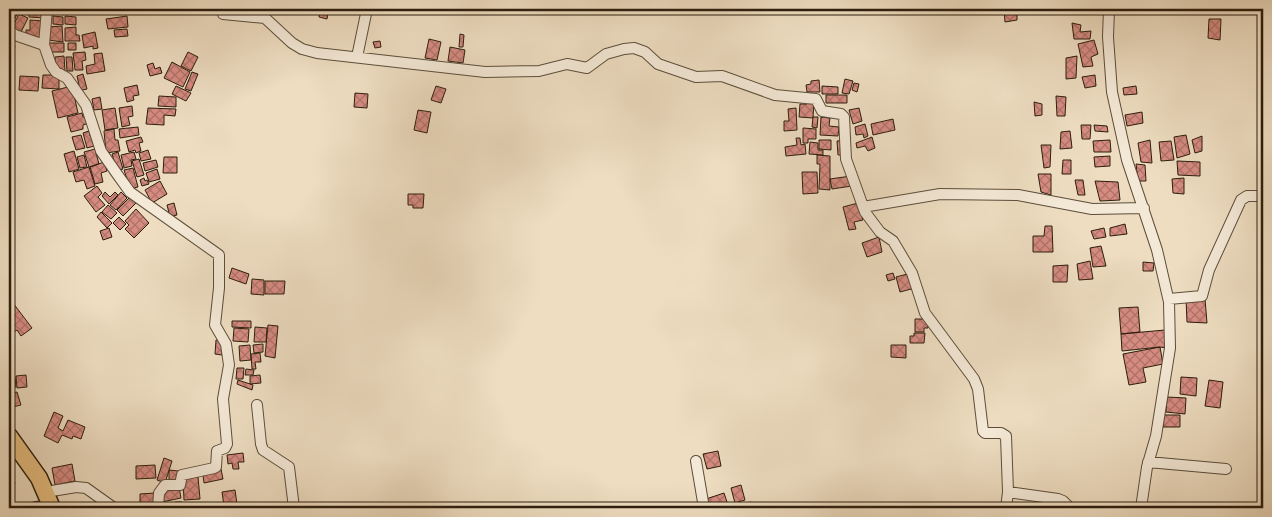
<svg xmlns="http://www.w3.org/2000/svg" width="1272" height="517" font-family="'IM FELL English',serif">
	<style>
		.building { fill: url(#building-cross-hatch); stroke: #2c1e0e }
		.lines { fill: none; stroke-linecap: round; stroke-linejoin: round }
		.minor-casing { stroke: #5c4e3b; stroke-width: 12 }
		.primary-casing { stroke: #2c1e0e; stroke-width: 19 }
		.minor { stroke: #f4e9d7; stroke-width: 10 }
		.primary { stroke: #e7be80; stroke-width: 16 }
	</style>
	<defs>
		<pattern id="building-cross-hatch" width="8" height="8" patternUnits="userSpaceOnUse" patternTransform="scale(1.25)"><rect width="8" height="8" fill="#d78c82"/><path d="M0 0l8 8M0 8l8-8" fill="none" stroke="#af7269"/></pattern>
	</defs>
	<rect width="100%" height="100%" fill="#eeddc1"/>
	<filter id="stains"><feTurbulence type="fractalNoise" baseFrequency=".004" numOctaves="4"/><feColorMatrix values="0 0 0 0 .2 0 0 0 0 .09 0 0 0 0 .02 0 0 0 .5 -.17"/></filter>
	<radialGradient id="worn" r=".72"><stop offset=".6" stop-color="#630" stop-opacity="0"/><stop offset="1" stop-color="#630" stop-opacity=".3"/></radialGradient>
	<!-- building -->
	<path class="building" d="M9 9 19 10 10 29 9 28Z
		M29 9H45V18L29 17Z
		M60 9H75V11L62 15Z
		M1004 9H1017V20L1005 22Z
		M1189 9H1203L1202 14H1189Z
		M320 11 328 13 327 19 319 17Z
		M19 14 28 18 20 34 11 30Z
		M53 16 63 17V25L53 24Z
		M65 16 76 17V25L65 24Z
		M127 16 128 27 108 29 106 19Z
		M1209 19H1221L1220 40 1208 38Z
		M30 20 43 21 42 39 26 38V30H30Z
		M1072 23 1081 25 1080 32 1091 31 1090 39H1074Z
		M62 26 63 42 48 40V27Z
		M76 27V35H79L80 41H65V28Z
		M127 29 128 36 115 37 114 30Z
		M95 32 98 48 93 49V46L84 48 82 35Z
		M460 34 464 35 463 47H459Z
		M429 39 441 42 437 60 425 58Z
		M1094 40 1098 54 1091 57 1093 66 1083 67 1078 44Z
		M9 41 11 42 10 45 15 46 11 59 9 58Z
		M380 41 381 47 375 48 373 42Z
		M49 43H64V52H49Z
		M68 43H76V50H68Z
		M450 47 465 50 463 63 448 61Z
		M85 52 86 60 82 61 83 70H75L73 53Z
		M188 52 198 57 191 71 181 66Z
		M102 53 105 71 87 74 86 66 95 64 94 54Z
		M64 56 65 71H56L55 57Z
		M1077 56 1076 78 1066 79V58Z
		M66 57H72L73 71H67Z
		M172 62 190 72 183 87 164 78Z
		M153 63 155 69 160 67 162 73 150 76 147 65Z
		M192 72 198 74 191 91 185 89Z
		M83 74 87 89 78 91 76 86 79 85 77 76Z
		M43 75H59V89L42 88Z
		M1095 75 1096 86 1085 88 1082 77Z
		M20 76 39 77 38 91 19 90Z
		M845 79 853 81 849 94 842 93Z
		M819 80 820 92H807L806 85 811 84V81Z
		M854 83 859 84 857 92 852 90Z
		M137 85 139 95 133 96 134 100 127 102 124 88Z
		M72 86 78 113 58 118 52 91Z
		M176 86 191 93 186 101 172 94Z
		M436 86 446 89 441 103 431 100Z
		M822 86 838 87V94H822Z
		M1136 86 1137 94 1124 95 1123 88Z
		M355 93 368 94 367 108 354 107Z
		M826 95H847V103H826Z
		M159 96 176 97V107L158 106Z
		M1056 96 1066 97 1065 116H1057Z
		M100 97 102 109 94 110 92 99Z
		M807 99 814 100 813 118 799 117 800 104H807Z
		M1034 102 1042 104V115L1035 116Z
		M132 106 133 116 128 117 130 125 122 127 119 108Z
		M115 108 118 128 105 130 102 110Z
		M148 108 176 109 175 116 164 115V125L146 124Z
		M796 108 797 130 784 131V121H789L788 109Z
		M859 108 862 121 853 124 849 110Z
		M418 110 431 112 427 133 414 130Z
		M1142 112 1143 123 1127 126 1125 115Z
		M82 113 83 117 87 116 89 123 83 125V129L71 132 67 117Z
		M813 117H818L817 128 812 127Z
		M821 117 830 118 829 126 839 127 838 136 820 135Z
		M893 119 895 130 873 135 871 124Z
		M865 124 868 136 864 138 863 134 856 135 855 127Z
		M1081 125H1091L1090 139H1082Z
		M1094 125 1107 126 1108 132 1095 131Z
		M138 127 139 135 120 138 119 129Z
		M803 128 816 129V139H808V143H803Z
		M114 129 115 140H118L120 151 106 153 104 131Z
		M89 131 90 136 94 135V146L87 148 83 133Z
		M1070 131 1072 148 1060 149 1061 132Z
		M81 135 85 148 76 150 72 137Z
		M1186 135 1190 154 1177 158 1174 137Z
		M1202 136V151L1195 153 1192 140Z
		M141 137 143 142 139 143 141 151 136 153 135 150 129 152 126 141Z
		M872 137 875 148 868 151 865 146 857 148 856 143Z
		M796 138H800L801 145 805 144 806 154 786 156 785 147 797 145Z
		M819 140H831V150L819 149Z
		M845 140V155H838L837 141Z
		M1110 140 1111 152H1094L1093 141Z
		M1150 140 1152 163 1141 162 1138 143Z
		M1171 141 1174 160 1161 161 1159 142Z
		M810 142 818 143V150H823V155L809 154Z
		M1041 145H1051L1050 167 1044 168Z
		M95 149 99 164 89 167 84 152Z
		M148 150 151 159 141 161 139 153Z
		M74 151 79 169 69 172 64 154Z
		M118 152 123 169 117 171 112 154Z
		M134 152 136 159 131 160 132 166 124 168 121 155Z
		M84 155 87 167 80 168 77 157Z
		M817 155 830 156V190L819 189 820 164H817Z
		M1110 156V166L1095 167 1094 157Z
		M164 157H177V173H163Z
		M139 159 144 175 137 177 132 161Z
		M156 160 158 167 145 171 143 163Z
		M1063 160H1071V174H1062Z
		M1177 161 1200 162V176L1178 175Z
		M104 162 107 171 101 173 103 182 95 184 90 167Z
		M1136 164 1145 165 1146 181H1138Z
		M89 167 95 186 87 189 84 180 76 182 73 172Z
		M133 168 138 187 130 189 124 170Z
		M157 169 160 179 149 182 146 173Z
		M802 172H817L818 193 803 194Z
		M1038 174H1051V195L1041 192Z
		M851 176 852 186 832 189 830 179Z
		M144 178 145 181 147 180 149 184 142 186 140 180Z
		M1184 178V194L1173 193 1172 179Z
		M1075 180H1083L1085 195H1078Z
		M160 181 167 194 152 203 145 190Z
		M1095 181 1118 182 1120 200 1100 201Z
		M97 186 102 193 98 197 105 205 96 212 84 196Z
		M105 192 110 197 115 192 118 195 109 204 102 196Z
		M121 192 127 198 116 210 110 205Z
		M408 194H424L423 208H413V205H408Z
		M130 197 136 203 123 216 117 210Z
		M174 203 177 215 170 217 167 205Z
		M858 203 863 220 854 222 856 229 849 230 843 207Z
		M108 205 117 213 111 219 102 212Z
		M136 209 149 223 134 238 125 229 129 225 125 221Z
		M101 212 112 223 107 228 97 217Z
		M119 217 126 224 120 230 113 223Z
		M1125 224 1127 234 1110 236V228Z
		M1045 226H1052L1053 252H1033V236H1044Z
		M109 228 112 237 103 240 100 231Z
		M1104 228 1106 237 1094 239 1091 231Z
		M879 237 882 252 867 257 862 243Z
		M1101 246 1106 266 1093 267 1090 248Z
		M1090 261 1093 279 1079 280 1077 264Z
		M1143 262 1154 263 1153 271H1143Z
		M1068 265 1067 282H1053V266Z
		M232 268 249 274 246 284 229 278Z
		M893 273 895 279 888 281 886 275Z
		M911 273 915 288 900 292 896 277Z
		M252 279 264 280V295L251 294Z
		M265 281H285L284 294H265Z
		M1186 299H1205L1207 323 1187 322Z
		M13 303 32 328 21 336 17 330 9 335V306Z
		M1138 307 1140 332 1121 334 1119 308Z
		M915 319H928V328H924V332H915Z
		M232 321H251V328L232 327Z
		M268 325 278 326 275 358 265 356Z
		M255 327 267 328 266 342H254Z
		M234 328 249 329 248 342 233 341Z
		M1165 330 1166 348 1160 347 1122 351 1121 334Z
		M914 333H925L924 343H910V336H914Z
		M216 340 224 341 222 355 215 354Z
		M263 344V352L254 353 253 345Z
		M250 345 251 360 240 361 239 346Z
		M891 345H906V358L891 357Z
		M1160 347 1163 364 1143 368 1146 382 1129 385 1123 354Z
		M260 353 261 362H255L256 369H252L251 354Z
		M237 368H244L243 379H236Z
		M246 369 254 370 253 375H245Z
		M26 375 27 387 17 388 16 376Z
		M260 375 261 383 250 384V376Z
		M15 377 16 387H9V378Z
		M1181 377 1197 378 1196 396 1180 394Z
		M238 380 253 385 252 390 237 384Z
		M1209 380 1223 382 1220 408 1205 406Z
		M17 392 21 405 9 408V394Z
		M1167 397 1186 398 1185 414 1166 412Z
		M54 412 63 416 58 428 63 431 68 420 85 427 81 439 73 436 72 439 62 435 58 443 44 436Z
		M1163 415H1180V427H1163Z
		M718 451 721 466 707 469 703 454Z
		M243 453 244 462H238L239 469H233L232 463 228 464 227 455Z
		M164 458 172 461 165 483 157 480Z
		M72 464 75 481 55 485 52 468Z
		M155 465 156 478 136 479V466Z
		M11 468 15 484 9 486V469Z
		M221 469 223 479 204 483 203 475 208 471Z
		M169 470 178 471 177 483H169Z
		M198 477 200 499 184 500 183 479Z
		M741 485 745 500 735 503 731 488Z
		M179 487 181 498 162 502 161 494 166 493 165 489Z
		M235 490 237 504 224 506 222 492Z
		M155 493 156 508H140V494Z
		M724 493 729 508H715L714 507 709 508 706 499Z
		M38 501 40 508H21L20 505Z
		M175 502H182V508H175Z
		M751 502 753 508H732V507Z"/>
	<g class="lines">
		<!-- minor casing -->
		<g class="minor-casing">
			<path id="minor" d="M1109 9 1108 37 1112 92 1127 160 1157 250 1169 302 1170 348 1156 436 1147 467 1141 508
				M223 14 265 18 292 43 302 49 317 53 485 72 539 71 567 64 587 68 606 54 624 49 634 48 645 52 658 64 696 77 722 76 775 95 816 99 822 111 841 114 844 117 846 159 865 212 880 232 893 241 912 273 925 313 974 379 978 389 983 431 985 433H1001L1006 436 1008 492 1058 499 1063 501 1070 508
				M9 30 15 35 44 45 51 65 56 72 67 78 86 105 101 151 117 174 130 192 219 255V288L215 325 226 344 229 365 223 399 227 444 225 448 217 451 216 467 214 468 182 475 180 485H165L159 493 158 508
				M44 45 47 9
				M357 57 367 9
				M863 207 940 194 1018 195 1092 209 1144 208
				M1169 299 1202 296 1209 270 1241 200 1247 196H1263
				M257 405 261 444 263 450 289 467 294 508
				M696 461 704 508
				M1148 462 1226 469
				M46 492 76 487 86 488 114 508
				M1006 508 1008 492"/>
		</g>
		<!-- primary casing -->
		<g class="primary-casing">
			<path id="primary" d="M9 436 39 478 52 508"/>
		</g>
		<!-- minor -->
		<use href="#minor" class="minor"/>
		<!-- primary -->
		<use href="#primary" class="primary"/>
	</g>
	<!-- margin -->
	<rect width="1272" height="517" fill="none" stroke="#eeddc1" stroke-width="30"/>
	<rect x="10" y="10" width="1252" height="497" fill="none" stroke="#2c1e0e" stroke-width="2.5"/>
	<rect x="15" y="15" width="1242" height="487" fill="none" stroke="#2c1e0e"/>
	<rect width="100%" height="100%" filter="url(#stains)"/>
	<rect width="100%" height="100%" fill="url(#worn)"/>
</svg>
